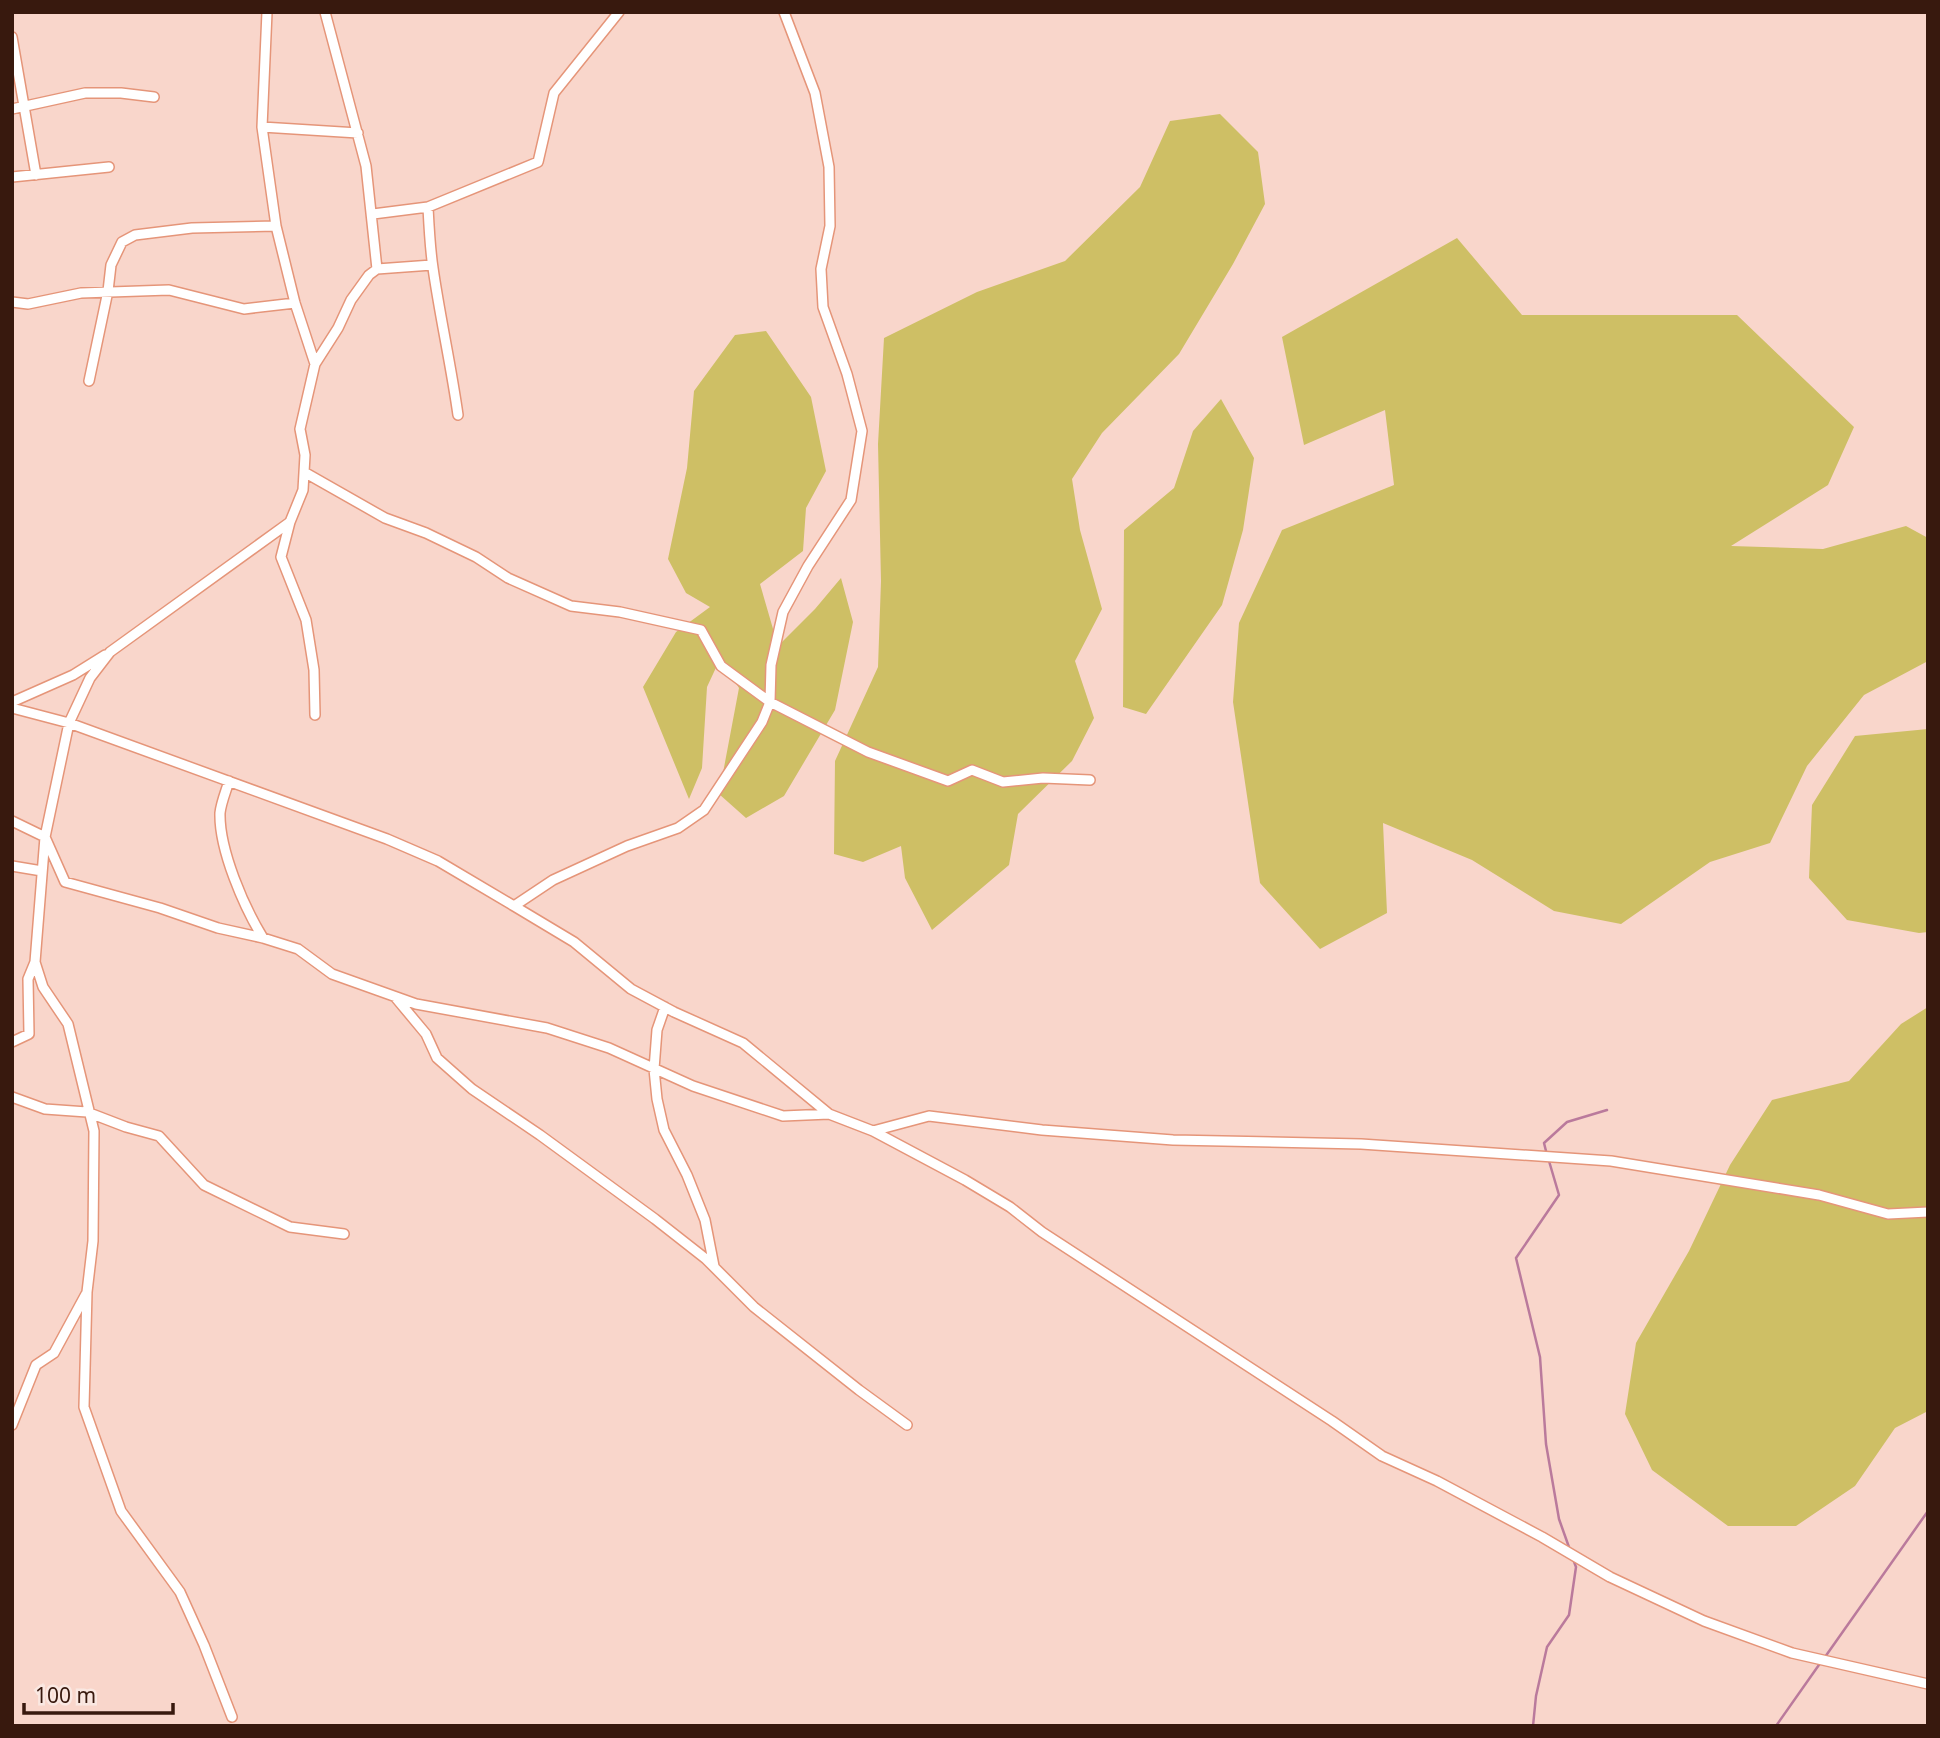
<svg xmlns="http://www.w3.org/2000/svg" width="1940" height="1738" font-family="'Noto Sans',sans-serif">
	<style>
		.green { fill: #cebf65 }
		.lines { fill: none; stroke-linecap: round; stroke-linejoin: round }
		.stream { stroke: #ba7a9c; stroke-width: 2.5 }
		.minor-casing { stroke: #e59579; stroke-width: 12 }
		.minor { stroke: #fff; stroke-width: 9 }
	</style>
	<rect width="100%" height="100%" fill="#f9d6cb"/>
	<!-- green -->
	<path class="green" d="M1220 114 1258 152 1265 204 1233 264 1179 354 1102 433 1072 479 1080 530 1102 609 1075 661 1094 718 1072 761 1018 814 1009 865 932 930 905 878 901 846 863 862 834 854 835 761 878 667 881 581 878 444 884 338 977 292 1065 261 1140 187 1170 121Z
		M1457 238 1522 315H1737L1854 427 1828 485 1731 546 1823 549 1906 526 1928 538V661L1864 695 1807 766 1770 843 1710 862 1621 924 1554 911 1472 860 1383 823 1387 913 1320 949 1260 883 1233 702 1239 623 1282 530 1394 485 1385 410 1304 445 1282 337Z
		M766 331 811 397 826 471 806 508 803 551 760 584 778 646 815 609 841 578 853 622 835 710 784 796 746 818 719 794 739 688 720 659 707 687 702 768 689 799 643 687 676 632 710 607 686 593 668 559 687 468 694 391 735 335Z
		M1221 399 1254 458 1243 530 1222 605 1146 714 1123 707 1124 530 1174 488 1193 431Z
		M1928 729V932L1919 933 1847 920 1809 878 1812 805 1855 736Z
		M1928 1007V1411L1895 1428 1855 1486 1796 1526H1728L1652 1470 1625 1414 1636 1343 1689 1251 1730 1165 1772 1100 1849 1081 1901 1024Z"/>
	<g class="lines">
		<!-- stream -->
		<path class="stream" d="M1547 1155 1544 1143 1567 1122 1607 1110
			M1549 1161 1559 1195 1516 1258 1540 1357 1546 1444 1559 1519 1570 1550
			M1825 1657 1928 1511
			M1533 1726 1536 1696 1547 1647 1569 1615 1576 1567 1573 1559
			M1776 1726 1821 1662"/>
		<!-- minor casing -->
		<g class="minor-casing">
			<path id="minor" d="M325 12 366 166 377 269
				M12 37 36 175
				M12 109 85 93H121L154 97
				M262 127 358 133
				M12 177 109 167
				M428 207C429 227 430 248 433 268 440 317 451 365 458 415
				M373 214 428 207 538 162 554 93 619 12
				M276 226 295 303 315 364
				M12 302 28 304 81 293 169 290 244 309 295 303
				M89 381 108 291 111 265 122 242 135 235 192 228 276 226 262 127 267 12
				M304 472 385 518 426 533 476 557 508 578 571 606 620 612 701 630 721 666 770 702 868 752 948 781 972 770 1003 782 1043 778 1090 780
				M290 522 281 557 306 620 314 670 315 715
				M12 702 73 675 105 655
				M12 708 69 723 387 839 438 861 514 906 574 942 631 989 674 1012 743 1043 829 1114 873 1131 965 1180 1010 1207 1042 1232 1332 1421 1382 1456 1437 1481 1542 1537 1610 1577 1704 1621 1792 1653 1928 1684
				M229 781C226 791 221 803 220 813 219 850 244 907 263 938
				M12 821 45 837 65 882 160 908 218 928 263 938 298 949 332 974 416 1004 547 1028 609 1048 693 1086 783 1116 829 1114
				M12 866 42 871
				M514 906 553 880 627 846 678 828 704 810 762 722 770 702 771 665 783 612 808 566 851 500 862 431 847 374 823 307 821 269 830 226 829 167 815 93 784 12
				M396 998 426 1034 437 1058 472 1089 540 1135 655 1219 706 1259 754 1307 859 1390 907 1425
				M665 1007 657 1030 654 1069 657 1099 664 1130 687 1175 705 1220 714 1266
				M12 1042 29 1034 28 979 35 962
				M12 1097 45 1109 87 1112 126 1127 159 1136 204 1185 290 1227 344 1234
				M873 1131 929 1116 1042 1130 1173 1140 1361 1144 1611 1161 1819 1195 1888 1214 1928 1212
				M12 1425 36 1365 54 1353 86 1294
				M232 1717 204 1645 180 1592 121 1511 84 1407 87 1292 93 1241 94 1131 68 1024 43 987 35 962 45 837 69 723 90 678 110 652 290 522 303 490 305 455 300 429 315 364 338 328 351 300 369 275 377 269 432 265"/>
		</g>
		<!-- minor -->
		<use href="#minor" class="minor"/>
	</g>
	<!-- border -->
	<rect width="1940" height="1738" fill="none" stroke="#38190e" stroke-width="28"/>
	<!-- scale -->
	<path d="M24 1703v10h149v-10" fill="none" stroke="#38190e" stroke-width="3.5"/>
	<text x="35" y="1703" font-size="21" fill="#38190e" stroke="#fae8e2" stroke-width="5" paint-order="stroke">100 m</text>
</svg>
